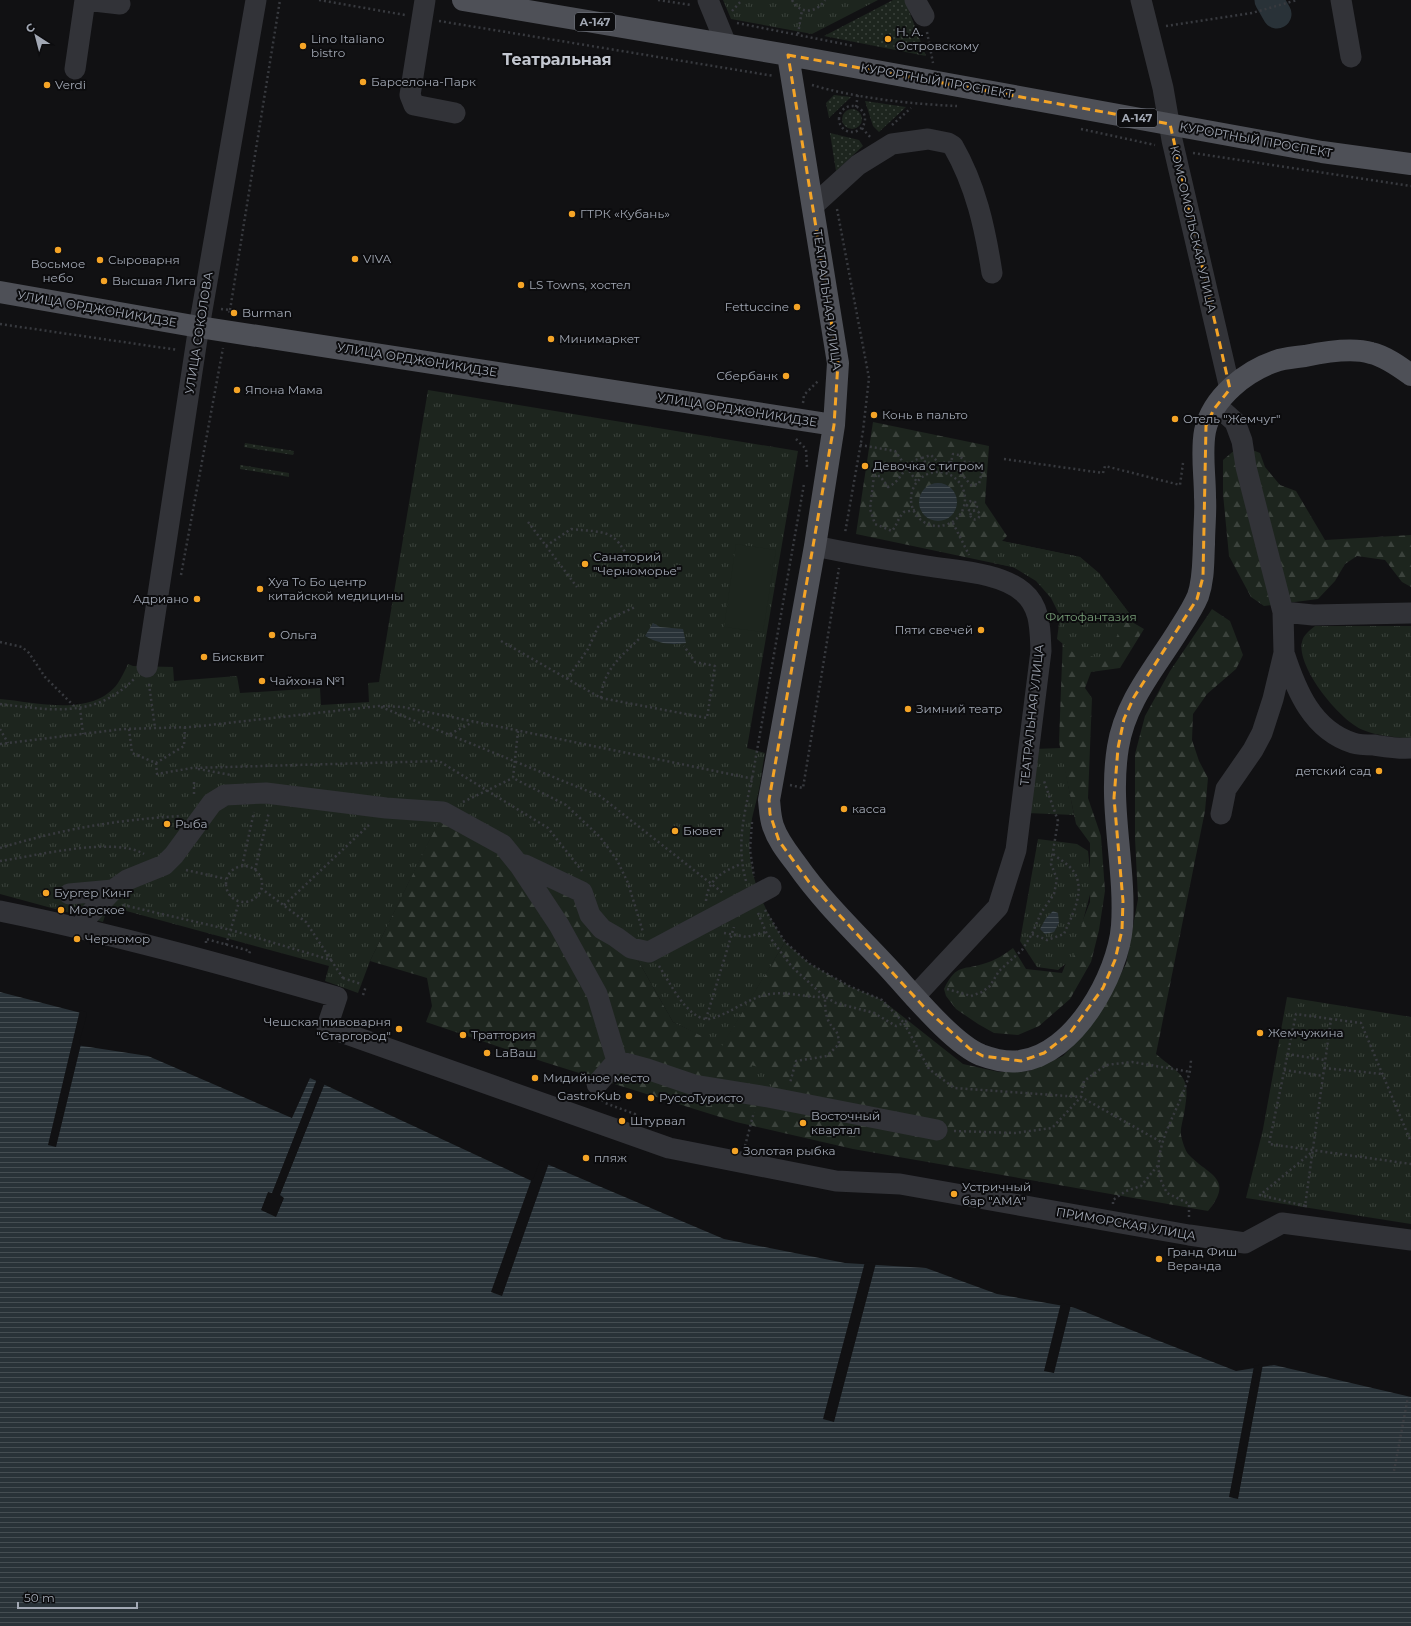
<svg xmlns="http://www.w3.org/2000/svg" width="1411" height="1626" font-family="Montserrat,sans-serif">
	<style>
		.grass { fill: url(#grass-dots) }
		.forest { fill: url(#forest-firs) }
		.park { fill: url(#park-tufts) }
		.garden { fill: #1d251e }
		.water { fill: url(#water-rules) }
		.pier { fill: #111113 }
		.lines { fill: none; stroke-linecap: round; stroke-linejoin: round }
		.river { stroke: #293238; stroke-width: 29 }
		.path { stroke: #383a3f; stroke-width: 2.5; stroke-dasharray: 2 3; stroke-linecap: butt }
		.minor { stroke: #323338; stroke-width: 21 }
		.major { stroke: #4e5057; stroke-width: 22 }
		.marked { fill: none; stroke: #f5a426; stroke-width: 3; stroke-dasharray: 8 5; stroke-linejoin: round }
		.poi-dot { fill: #f5a426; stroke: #0c0c0e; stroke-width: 1.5 }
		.labels { text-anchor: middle; stroke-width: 4; stroke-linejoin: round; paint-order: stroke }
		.shield { fill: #0c0c0e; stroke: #757982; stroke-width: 1 }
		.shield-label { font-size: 11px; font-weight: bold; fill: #a2a8b4 }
		.poi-label { font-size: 12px; fill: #a2a8b4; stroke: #0c0c0e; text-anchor: start }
		.street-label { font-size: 12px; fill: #a2a8b4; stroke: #0c0c0e }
		.park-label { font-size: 12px; fill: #789f78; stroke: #0c0c0e }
		.district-label { font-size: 16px; font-weight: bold; fill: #c3c7d0; stroke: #0c0c0e }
	</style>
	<defs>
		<pattern id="grass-dots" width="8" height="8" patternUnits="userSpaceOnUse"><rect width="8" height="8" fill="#1d251e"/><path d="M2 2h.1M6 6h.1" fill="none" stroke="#3b423c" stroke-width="1.8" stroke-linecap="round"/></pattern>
		<pattern id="forest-firs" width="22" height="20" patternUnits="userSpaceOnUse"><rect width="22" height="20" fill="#1d251e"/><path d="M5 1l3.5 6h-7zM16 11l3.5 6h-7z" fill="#3b423c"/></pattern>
		<pattern id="park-tufts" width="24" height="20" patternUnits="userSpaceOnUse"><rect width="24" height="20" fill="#1d251e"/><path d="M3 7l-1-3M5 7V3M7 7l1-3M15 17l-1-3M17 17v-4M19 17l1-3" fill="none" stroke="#3b423c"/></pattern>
		<pattern id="water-rules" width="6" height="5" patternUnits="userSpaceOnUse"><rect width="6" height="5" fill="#293238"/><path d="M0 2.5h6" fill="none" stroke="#454d52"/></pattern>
	</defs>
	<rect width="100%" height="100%" fill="#111113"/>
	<!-- grass -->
	<path class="grass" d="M893 0H905L926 56 824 36Z
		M834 95 851 97 829 118 826 103Z
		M865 101 906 107 879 132 873 126Z
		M842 119a10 10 0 1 1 20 0a10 10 0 1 1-20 0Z
		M830 133 859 140 863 146 836 171Z
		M245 443 294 451 293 455 244 447Z
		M240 465 289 473V477L240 469Z"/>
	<!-- forest -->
	<path class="forest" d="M873 422 989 446 985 503 1007 536 1002 541 1080 557 1099 574 1129 613 1132 622 1144 629 1120 668 1091 672 1085 688 1092 698 1088 798 1101 836 1105 891 1099 930 1091 962 1070 999 1039 1026 1018 1035 994 1033 978 1024 956 1009 946 996 944 989C957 962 964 971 986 963 996 960 1005 954 1013 948L1026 969 1062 973 1090 902V843L1076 824 1059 742 1064 609 1047 586 1022 569 856 534Z
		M1237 448 1250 449 1260 453 1265 467 1280 485 1296 491 1325 540 1411 535V587L1402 582 1385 560 1357 556 1345 564 1335 581 1318 599 1264 606 1251 597 1229 556 1223 494V460Z
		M1212 609 1230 621 1243 655 1236 669 1207 694 1193 714 1192 740 1199 761 1208 778 1205 811 1156 1054C1184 1078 1191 1075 1184 1114 1183 1120 1180 1129 1181 1135 1182 1140 1185 1151 1189 1155 1208 1175 1235 1178 1208 1211L853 1149 736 1122 544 1062 426 1022 432 1006 427 978 370 961 443 812 582 892 631 948 673 1022 722 1045 785 942 810 964 849 986 882 1000 963 1064 999 1072 1029 1071 1063 1056 1078 1040 1110 994 1126 964 1138 899 1135 838V754L1145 716 1170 671Z"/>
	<!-- park -->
	<path class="park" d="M723 0H878L812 34 731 19Z
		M428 390 798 451 747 748 765 753C762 768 761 783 757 798 755 807 752 816 751 825 744 868 762 907 785 942L722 1046 673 1022 631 948 582 892 443 813 370 961 358 993 325 981 329 966 108 906 103 922 0 894V699C36 702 93 718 118 683 122 677 125 670 128 664L133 666 173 667 174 681 237 676 240 693 320 688 321 705 369 702 368 683 379 682Z
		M1002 541 1080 557 1099 573 1129 613 1105 659 1074 653 1057 639 1060 616 1051 598 1036 581 1013 567 994 563Z
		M1315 626H1411V739C1395 737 1377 736 1363 730 1340 721 1296 667 1302 642 1303 635 1310 630 1315 626Z
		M1061 748 1074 815 1027 813 1034 749Z
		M1038 839 1077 844 1088 851 1092 887 1073 958 1058 970 1037 967 1020 941Z
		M1287 997 1411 1017V1224L1246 1198 1263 1129Z
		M751 1065 775 1072 770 1089 746 1083Z"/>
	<!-- garden -->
	<path class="garden" d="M736 544 776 550 763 632 724 627Z"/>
	<!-- water -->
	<path class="water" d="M919 502a19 19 0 1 1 38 0a19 19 0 1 1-38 0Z
		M653 623 660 627 683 629 686 643C671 645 659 644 645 636Z
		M1053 911 1058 913 1059 923 1054 932 1045 934 1040 929 1046 918Z
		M0 992 85 1014 76 1045 148 1056 292 1118 310 1078 534 1182 542 1162 724 1239 845 1263 926 1268 997 1294 1075 1308 1236 1371 1274 1365 1411 1397V1626H0Z"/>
	<!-- pier -->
	<path class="pier" d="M80 1010 86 1012 87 1014 79 1043 81 1044 56 1147 48 1145Z
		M317 1079 325 1083 280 1195 284 1198 276 1217 261 1210 268 1192 272 1193Z
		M543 1160 549 1163 502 1296 491 1292 532 1178 533 1179 540 1161Z
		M865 1262 876 1263 834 1422 823 1419Z
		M1061 1303 1071 1305 1054 1373 1044 1371Z
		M1263 1364 1238 1499 1229 1497 1254 1366Z"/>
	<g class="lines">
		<!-- river -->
		<path class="river" d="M1269 0 1277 14"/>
		<!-- path -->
		<path class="path" d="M319 0 405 15
			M658 0 691 5
			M792 0C800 15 817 13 825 0
			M732 11 742 0
			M439 21 774 76
			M737 23 854 46
			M1166 26 1252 13 1297 0
			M927 32 933 63
			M798 34 802 10
			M812 85C856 98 910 104 957 106
			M839 119a13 13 0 1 1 26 0a13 13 0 1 1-26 0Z
			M856 107 858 94
			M892 125 911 108
			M862 128 871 138
			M1081 129 1155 145
			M1193 153 1411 186
			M837 209 869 378 863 431 845 533
			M221 309 230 310 229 314
			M230 310 280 0
			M0 324 178 350
			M803 403 804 395 818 381
			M796 439 806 449 807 467
			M860 445 895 451 917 482
			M922 458 931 455 939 463 951 462 953 454 959 455 965 462 981 464 982 472 979 484 971 485 951 462 948 474
			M1004 459 1103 473 1105 466 1180 485 1183 463
			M911 499a27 27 0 1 1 54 0a27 27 0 1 1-54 0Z
			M967 506a5 5 0 1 1 10 0a5 5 0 1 1-10 0Z
			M915 510 904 512C898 518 897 525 892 531L875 524 870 509 874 476H880L888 487C904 480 904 461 922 458L933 472
			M970.5 515a4.5 4.5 0 1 1 9 0a4.5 4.5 0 1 1-9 0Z
			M528 522 577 587
			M953 523 969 555
			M546 546 571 529C606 533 614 528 630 562
			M181 575 223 348
			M501 641 601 698 707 718 715 666 695 662 684 646
			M0 642 22 647 29 653 45 677 74 706
			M567 679 588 649 598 627 603 622 635 607
			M149 684 155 728
			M601 698C603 669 622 656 641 637
			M0 704C50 710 95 719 134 679
			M381 707 600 796 723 893
			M80 708 83 734
			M0 729 8 743
			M129 729 132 753 156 763 184 746 185 727
			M518 731 513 778 566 805 600 837 617 860 628 883 643 932
			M450 734 473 722
			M0 744 123 729 192 727 379 706 403 707 754 779
			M156 763 157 774 192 768 439 761 548 828 582 871
			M198 769 231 775
			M194 782V796
			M790 785 803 788 839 568
			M463 802 513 778
			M752 822 750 850 754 877
			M0 848C62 829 116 820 180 816
			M0 861C36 856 113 836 144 854
			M226 884a18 18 0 1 1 36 0a18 18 0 1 1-36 0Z
			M242 866 254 812
			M186 870 226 879
			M255 870 269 812
			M746 881C736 845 744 814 752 779L804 484
			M706 901C708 879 722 872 741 864
			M123 905 231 930 331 960 306 922 262 889
			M284 905 369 825
			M765 910 785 942 810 964 849 986 882 1000 904 1023 910 1018
			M758 913 766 932 792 967 825 997 836 1003 874 1013 896 1026 904 1023 929 1069 954 1088 1081 1097 1163 1143
			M724 933 747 937 766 932
			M1032 934 1047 940 1064 934C1072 915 1086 891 1074 872 1070 865 1059 859 1053 854
			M206 943V939L250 951 249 955
			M226 945 239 902
			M331 960 343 978 342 980
			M659 966C669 981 686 1017 706 1019 712 1020 720 1015 726 1013 738 1007 752 998 765 995 785 990 805 998 825 997 825 1004 825 1015 829 1022 835 1033 838 1028 839 1044L827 1056 796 1061 790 1083
			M343 978 361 984
			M947 989 971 996 982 992 990 986 999 971 1022 950 1032 934 1041 913 1054 894 1057 879 1051 864 1058 821 1044 781
			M363 995 366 986
			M706 1019 734 927
			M1331 1019 1296 1014 1269 1144 1411 1164
			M1287 1054 1325 1060
			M1324 1068 1382 1074
			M1284 1070 1323 1076
			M602 1100 605 1103 635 1114 634 1118
			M954 1131 1015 1133 1052 1128 1081 1097 1084 1081 1106 1065 1132 1062 1191 1072
			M745 1146 754 1112
			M1113 1204V1200L1126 1191 1141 1186 1159 1164
			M1305 1206 1260 1195 1312 1152
			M1307 1206H1305L1331 1019 1361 1023 1411 1142
			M1189 1217V1204L1167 1193C1164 1187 1160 1180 1159 1173 1155 1133 1190 1098 1191 1059
			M1394 1471 1408 1397"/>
		<!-- minor -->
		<path class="minor" d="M425 0 410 95 414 105 455 113
			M708 0 726 44
			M915 0 924 16
			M1141 0 1163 88 1172 140 1230 389
			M1341 0 1351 57
			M75 69 85 0 120 4 112 3
			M814 205 858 165 892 144 928 139 948 143 953 146C976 186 985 228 992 273
			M1214 409 1225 413 1235 422 1242 441 1246 467 1283 612 1284 653 1273 699 1262 733 1253 750 1226 789 1221 814
			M815 546C852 554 889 560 927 566 956 571 1000 572 1023 592 1041 607 1040 630 1041 651L1016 850 998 907 914 997
			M1283 612 1313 615 1411 613
			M1284 653C1296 690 1312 730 1353 743 1359 745 1367 745 1374 745 1387 747 1398 749 1411 748
			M147 667 197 339 256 0
			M520 866 559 925 597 994 617 1061 647 1069 694 1085 768 1097 937 1130
			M69 894 113 890
			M0 911C114 934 225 965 337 997L327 1027 669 1148 836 1181 900 1184 1189 1235 1245 1243 1282 1223 1411 1240
			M82 928 86 918 113 890 127 880 164 865 174 855 212 803 225 795 266 793 386 808 443 812 503 845 520 866 525 865 582 892 590 915 602 929 616 937 631 948 649 952 771 887
			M597 1084 617 1061"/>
		<!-- major -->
		<path class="major" d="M463 0 788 55 1322 152 1411 164
			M788 55 838 363 834 425 815 546 769 800C770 809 770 817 773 826 778 841 788 853 797 865 825 905 861 938 894 974 915 997 954 1044 981 1055 992 1059 1008 1063 1020 1061 1074 1055 1118 975 1122 926 1126 866 1108 807 1118 747 1125 702 1155 668 1178 631 1185 620 1193 608 1198 596 1204 578 1203 562 1204 544 1204 528 1206 512 1205 497 1205 475 1201 452 1205 431 1212 397 1247 370 1279 360 1287 358 1296 357 1305 356 1324 352 1352 347 1371 353 1385 356 1400 367 1411 375
			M0 292 199 327 834 425"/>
	</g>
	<!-- marked area -->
	<path class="marked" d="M788 55 1170 124 1230 389 1214 409 1206 426 1203 577 1197 599 1134 697 1124 719 1118 748 1114 798 1123 901 1122 930 1115 960 1103 988 1070 1033 1044 1053 1021 1061 983 1056 970 1049 924 1007 809 882 779 841 770 814 769 800 834 425 838 363Z"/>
	<!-- markers -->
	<g class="poi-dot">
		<circle cx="888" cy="39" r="4"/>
		<circle cx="303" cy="46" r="4"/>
		<circle cx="363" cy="82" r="4"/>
		<circle cx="47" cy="85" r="4"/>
		<circle cx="572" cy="214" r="4"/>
		<circle cx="58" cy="250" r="4"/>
		<circle cx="355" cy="259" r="4"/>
		<circle cx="100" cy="260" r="4"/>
		<circle cx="104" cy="281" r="4"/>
		<circle cx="521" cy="285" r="4"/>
		<circle cx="797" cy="307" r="4"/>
		<circle cx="234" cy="313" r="4"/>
		<circle cx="551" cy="339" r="4"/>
		<circle cx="786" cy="376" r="4"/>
		<circle cx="237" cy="390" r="4"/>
		<circle cx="874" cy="415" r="4"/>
		<circle cx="1175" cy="419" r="4"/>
		<circle cx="865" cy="466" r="4"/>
		<circle cx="585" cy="564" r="4"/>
		<circle cx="260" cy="589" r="4"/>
		<circle cx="197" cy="599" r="4"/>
		<circle cx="981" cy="630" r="4"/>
		<circle cx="272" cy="635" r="4"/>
		<circle cx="204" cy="657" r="4"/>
		<circle cx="262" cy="681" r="4"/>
		<circle cx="908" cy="709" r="4"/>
		<circle cx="1379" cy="771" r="4"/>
		<circle cx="844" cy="809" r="4"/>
		<circle cx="167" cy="824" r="4"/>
		<circle cx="675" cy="831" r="4"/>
		<circle cx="46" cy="893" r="4"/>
		<circle cx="61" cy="910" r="4"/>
		<circle cx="77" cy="939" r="4"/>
		<circle cx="399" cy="1029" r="4"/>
		<circle cx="1260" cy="1033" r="4"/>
		<circle cx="463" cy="1035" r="4"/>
		<circle cx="487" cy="1053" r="4"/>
		<circle cx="535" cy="1078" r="4"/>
		<circle cx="629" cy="1096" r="4"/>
		<circle cx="651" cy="1098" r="4"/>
		<circle cx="622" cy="1121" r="4"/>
		<circle cx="803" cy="1123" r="4"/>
		<circle cx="735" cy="1151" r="4"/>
		<circle cx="586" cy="1158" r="4"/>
		<circle cx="954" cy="1194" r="4"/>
		<circle cx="1159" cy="1259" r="4"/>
	</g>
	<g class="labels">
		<!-- shield labels -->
		<g class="shield">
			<rect x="575" y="13" width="40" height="18" rx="3"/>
			<rect x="1117" y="109" width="40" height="18" rx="3"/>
		</g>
		<g class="shield-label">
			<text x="595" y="26">А-147</text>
			<text x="1137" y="122">А-147</text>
		</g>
		<!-- poi labels -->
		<g class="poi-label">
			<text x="896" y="36">Н. А.<tspan x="896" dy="14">Островскому</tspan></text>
			<text x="311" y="43">Lino Italiano<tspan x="311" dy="14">bistro</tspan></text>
			<text x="371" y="86">Барселона-Парк</text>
			<text x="55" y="89">Verdi</text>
			<text x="580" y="218">ГТРК «Кубань»</text>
			<text x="363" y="263">VIVA</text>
			<text x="108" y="264">Сыроварня</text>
			<text x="58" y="268" text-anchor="middle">Восьмое<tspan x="58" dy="14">небо</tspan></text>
			<text x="112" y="285">Высшая Лига</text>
			<text x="529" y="289">LS Towns, хостел</text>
			<text x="789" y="311" text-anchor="end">Fettuccine</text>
			<text x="242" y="317">Burman</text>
			<text x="559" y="343">Минимаркет</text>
			<text x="778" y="380" text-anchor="end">Сбербанк</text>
			<text x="245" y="394">Япона Мама</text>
			<text x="882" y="419">Конь в пальто</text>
			<text x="1183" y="423">Отель "Жемчуг"</text>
			<text x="873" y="470">Девочка с тигром</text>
			<text x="593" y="561">Санаторий<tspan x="593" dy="14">"Черноморье"</tspan></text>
			<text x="268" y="586">Хуа То Бо центр<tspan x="268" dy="14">китайской медицины</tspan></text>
			<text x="189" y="603" text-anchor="end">Адриано</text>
			<text x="973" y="634" text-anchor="end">Пяти свечей</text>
			<text x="280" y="639">Ольга</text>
			<text x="212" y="661">Бисквит</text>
			<text x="270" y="685">Чайхона №1</text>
			<text x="916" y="713">Зимний театр</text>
			<text x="1371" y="775" text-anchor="end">детский сад</text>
			<text x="852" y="813">касса</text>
			<text x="175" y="828">Рыба</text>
			<text x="683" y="835">Бювет</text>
			<text x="54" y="897">Бургер Кинг</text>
			<text x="69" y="914">Морское</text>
			<text x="85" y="943">Черномор</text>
			<text x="391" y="1026" text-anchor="end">Чешская пивоварня<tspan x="391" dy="14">"Старгород"</tspan></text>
			<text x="1268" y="1037">Жемчужина</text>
			<text x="471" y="1039">Траттория</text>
			<text x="495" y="1057">LaВаш</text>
			<text x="543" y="1082">Мидийное место</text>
			<text x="621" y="1100" text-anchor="end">GastroKub</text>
			<text x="659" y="1102">РуссоТуристо</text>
			<text x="811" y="1120">Восточный<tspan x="811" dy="14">квартал</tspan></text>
			<text x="630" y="1125">Штурвал</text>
			<text x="743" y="1155">Золотая рыбка</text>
			<text x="594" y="1162">пляж</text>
			<text x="962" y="1191">Устричный<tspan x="962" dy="14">бар "АМА"</tspan></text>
			<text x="1167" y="1256">Гранд Фиш<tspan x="1167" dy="14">Веранда</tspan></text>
		</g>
		<!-- street labels -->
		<g class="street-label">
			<text transform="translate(937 81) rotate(10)" y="4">КУРОРТНЫЙ ПРОСПЕКТ</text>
			<text transform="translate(1256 140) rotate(10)" y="4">КУРОРТНЫЙ ПРОСПЕКТ</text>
			<text transform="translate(1193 229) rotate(77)" y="4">КОМСОМОЛЬСКАЯ УЛИЦА</text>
			<text transform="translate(827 300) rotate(82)" y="4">ТЕАТРАЛЬНАЯ УЛИЦА</text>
			<text transform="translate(97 309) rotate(10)" y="4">УЛИЦА ОРДЖОНИКИДЗЕ</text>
			<text transform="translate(199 333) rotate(-81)" y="4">УЛИЦА СОКОЛОВА</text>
			<text transform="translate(417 360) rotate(9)" y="4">УЛИЦА ОРДЖОНИКИДЗЕ</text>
			<text transform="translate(737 410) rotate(9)" y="4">УЛИЦА ОРДЖОНИКИДЗЕ</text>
			<text transform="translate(1032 715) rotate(-84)" y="4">ТЕАТРАЛЬНАЯ УЛИЦА</text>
			<text transform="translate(1126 1224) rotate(10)" y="4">ПРИМОРСКАЯ УЛИЦА</text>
		</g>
		<!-- park labels -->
		<g class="park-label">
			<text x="1091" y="621">Фитофантазия</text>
		</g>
		<!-- district labels -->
		<g class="district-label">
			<text x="557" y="65">Театральная</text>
		</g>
	</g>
	<!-- north arrow -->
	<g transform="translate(36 36) rotate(324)" stroke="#0c0c0e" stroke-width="3" paint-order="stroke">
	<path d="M0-3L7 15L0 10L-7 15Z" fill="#a2a8b4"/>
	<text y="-6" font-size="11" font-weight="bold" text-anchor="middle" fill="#a2a8b4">С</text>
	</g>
	<!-- scale -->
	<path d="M18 1602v6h119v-6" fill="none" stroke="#a2a8b4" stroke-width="2"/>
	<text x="24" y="1602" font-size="12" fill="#a2a8b4" stroke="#0c0c0e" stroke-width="3" paint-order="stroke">50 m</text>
</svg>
